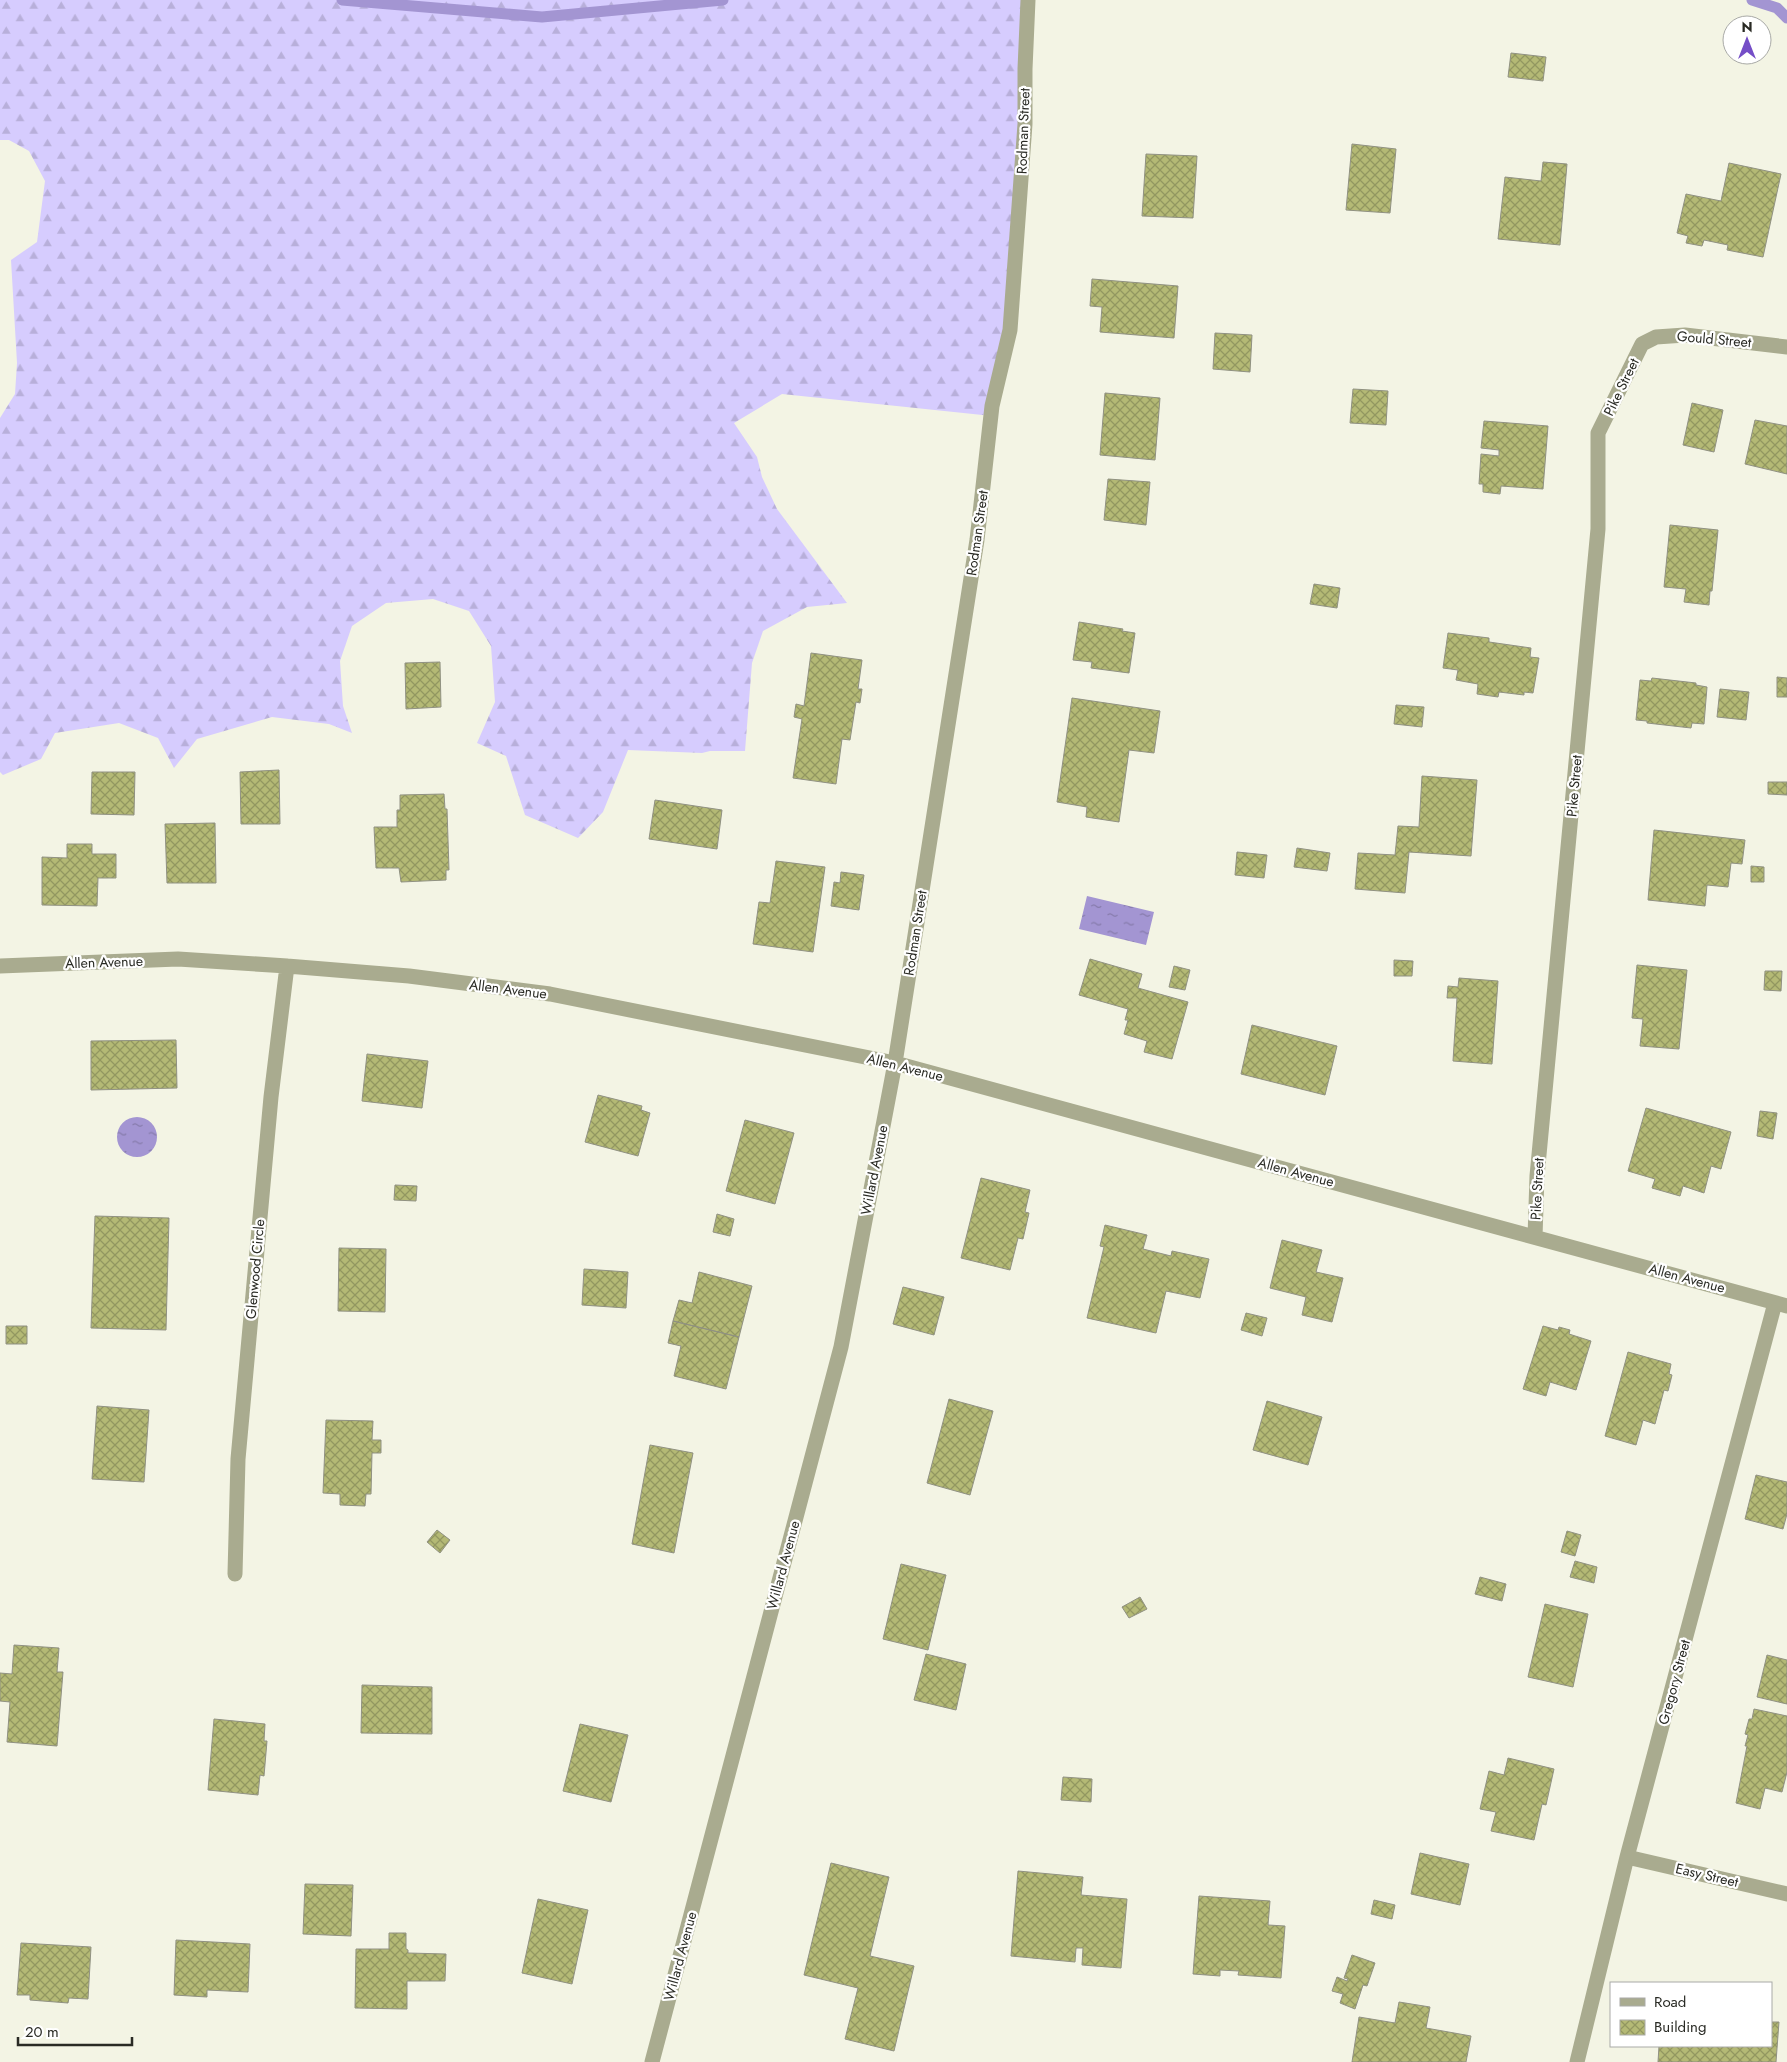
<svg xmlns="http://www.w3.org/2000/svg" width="1787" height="2062" font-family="Jost,sans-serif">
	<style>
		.forest { fill: url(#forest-firs) }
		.water { fill: url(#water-ripples) }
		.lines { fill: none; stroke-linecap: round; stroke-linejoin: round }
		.stream { stroke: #a395d2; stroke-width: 11 }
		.building { fill: url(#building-cross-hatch); stroke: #909182 }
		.street { stroke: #a9ab8f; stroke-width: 15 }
		.labels { text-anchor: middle; stroke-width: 4.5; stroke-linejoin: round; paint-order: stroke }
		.street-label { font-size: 14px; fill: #292a24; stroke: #fff }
	</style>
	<defs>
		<pattern id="forest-firs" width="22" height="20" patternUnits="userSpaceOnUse" patternTransform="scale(1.25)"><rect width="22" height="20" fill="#d6ccfe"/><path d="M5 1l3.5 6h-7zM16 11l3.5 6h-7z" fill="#b8afda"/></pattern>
		<pattern id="water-ripples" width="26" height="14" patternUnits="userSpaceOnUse" patternTransform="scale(1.25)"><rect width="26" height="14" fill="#a395d2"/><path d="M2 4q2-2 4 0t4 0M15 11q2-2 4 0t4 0" fill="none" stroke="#857aaa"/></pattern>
		<pattern id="building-cross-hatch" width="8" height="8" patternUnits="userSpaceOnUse" patternTransform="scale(1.25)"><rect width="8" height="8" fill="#b4b975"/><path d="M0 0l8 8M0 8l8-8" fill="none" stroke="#929760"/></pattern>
	</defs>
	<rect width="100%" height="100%" fill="#f3f4e4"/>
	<!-- forest -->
	<path class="forest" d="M0 0H1026V42L998 410 992 416 782 394 734 423 757 457 762 477 777 509 847 603 807 607 763 631 752 663 745 751H710L702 753 628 750 603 812 578 838 525 815 506 756 477 743 495 702 491 646 469 611 433 599 386 603 352 626 340 661 343 706 352 733 329 724 272 717 197 739 174 768 158 738 119 723 55 733 41 759 3 775 0 772V418L15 394 17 363 11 260 37 242 45 181 29 151 9 140H0Z"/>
	<!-- water -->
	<path class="water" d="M1087 896 1154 912 1146 945 1079 929Z
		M117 1137a20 20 0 1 1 40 0a20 20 0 1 1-40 0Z"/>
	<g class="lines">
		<!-- stream -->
		<path class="stream" d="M342 0 542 17 723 0
			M1752 0 1777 8 1787 18"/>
	</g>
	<!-- building -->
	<path class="building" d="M1511 53 1546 57 1543 81 1508 77Z
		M1352 144 1396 149 1390 213 1346 210Z
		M1146 154 1197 156 1193 218 1142 216Z
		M1543 162 1567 164 1560 245 1498 239 1505 177 1541 181Z
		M1729 163 1781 174 1763 257 1727 250 1728 245 1704 240 1702 246 1686 243 1688 236 1677 233 1686 194 1721 201Z
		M1092 279 1178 286 1174 338 1100 332 1102 307 1090 306Z
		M1215 333 1252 335 1250 372 1213 369Z
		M1353 389 1388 391 1386 425 1350 423Z
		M1105 393 1160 398 1155 460 1100 455Z
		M1692 403 1723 410 1714 452 1683 445Z
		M1755 420 1787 426V474L1745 464Z
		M1484 421 1548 426 1543 489 1501 486 1500 494 1483 492V484H1479L1481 454 1499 456V450L1481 448Z
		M1108 479 1150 482 1146 525 1104 520Z
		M1670 525 1718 530 1712 591H1710L1709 605 1684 602 1686 589 1664 587Z
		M1314 584 1340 588 1337 608 1310 604Z
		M1079 622 1123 629 1122 631 1135 633 1129 673 1091 668 1092 662 1073 660Z
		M1448 633 1489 638V642L1531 648 1530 657 1539 658 1533 693 1524 692V695L1499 692 1498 697 1477 694 1478 684 1456 680 1458 670 1443 668Z
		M811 653 862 660 858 689H862L860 703 856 702 850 740 842 739 836 784 793 778 802 719 794 717 796 704 804 706Z
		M440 662 441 707 406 709 405 663Z
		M1777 677 1787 678V697H1777Z
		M1652 678 1696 683V685L1707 687 1704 724 1692 723 1691 728 1647 723V721L1636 720 1640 680 1651 681Z
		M1720 689 1749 692 1746 720 1717 717Z
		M1072 698 1160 711 1154 753 1129 750 1119 822 1086 817 1087 807 1057 802Z
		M1396 705 1424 707 1422 727 1394 724Z
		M279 770 280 824H241L240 772Z
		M92 772H135L134 815 91 814Z
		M1422 776 1477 780 1471 856 1409 852 1405 893 1355 889 1358 853 1395 855 1398 826 1419 827Z
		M1768 782H1787V795L1768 794Z
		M444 794 445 809H447L449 870H446V880L401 882 399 868H376L374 827H397V810H400V795Z
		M655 800 722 810 717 849 649 839Z
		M215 823 216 883H167L165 824Z
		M1654 830 1745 840 1742 864 1731 863 1728 887 1707 885 1705 906 1648 900Z
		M67 844H92V854H116V878H98L97 906 42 905V857L67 858Z
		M1297 848 1330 853 1327 871 1294 867Z
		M1237 852 1267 855 1264 878 1235 875Z
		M776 861 825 867 813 952 753 944 759 902 770 903Z
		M1751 866 1764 867V882H1751Z
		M841 872 864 875 859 910 831 906 834 882 840 883Z
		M1090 959 1142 974 1138 988 1188 1002 1172 1059 1144 1052 1147 1041 1124 1034 1128 1020H1125L1128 1009 1079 995Z
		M1394 960 1413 961 1412 976H1394Z
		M1637 965 1687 970 1679 1049 1640 1046 1643 1019 1632 1018Z
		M1174 966 1190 970 1185 990 1169 987Z
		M1765 971H1782L1781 991 1764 990Z
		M1459 978 1498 981 1492 1064 1453 1061 1457 998H1447L1448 986 1458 987Z
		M1252 1025 1337 1046 1325 1095 1241 1074Z
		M176 1040 177 1088 91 1090V1041Z
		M367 1054 428 1061 422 1108 362 1101Z
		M598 1095 642 1106 641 1110 650 1113 638 1156 585 1142Z
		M1646 1108 1731 1132 1721 1169 1711 1166 1704 1193 1683 1186 1680 1196 1652 1188 1655 1179 1628 1171Z
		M1760 1111 1777 1113 1773 1139 1757 1136Z
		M745 1120 794 1133 775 1204 726 1191Z
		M981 1178 1030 1190 1025 1212 1029 1213 1023 1239 1018 1238 1010 1270 961 1258Z
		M395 1185 417 1186 416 1201 394 1200Z
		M717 1214 734 1219 730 1236 713 1232Z
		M95 1216 169 1218 166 1330 91 1328Z
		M1105 1225 1147 1235 1143 1249 1171 1256 1172 1251 1209 1259 1200 1298 1166 1291 1156 1333 1087 1318 1104 1247 1100 1246Z
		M1282 1240 1322 1250 1316 1272 1343 1278 1332 1322 1302 1315 1306 1297 1270 1288Z
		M339 1248 386 1249 385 1312 338 1311Z
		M584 1269 628 1272 626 1308 582 1305Z
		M699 1272 752 1286 739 1337 673 1321 679 1300 692 1303Z
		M903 1287 944 1297 934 1335 893 1324Z
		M1246 1313 1267 1318 1262 1336 1241 1330Z
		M673 1321 739 1337 726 1389 674 1376 681 1346 668 1343Z
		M6 1326H27V1344H6Z
		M1543 1326 1558 1330 1559 1327 1570 1330 1569 1334 1591 1341 1576 1390 1550 1382 1546 1396 1523 1389Z
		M1628 1352 1671 1364 1669 1374 1672 1375 1668 1391 1664 1390 1655 1424 1643 1420 1636 1445 1605 1436Z
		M949 1399 993 1411 970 1495 927 1483Z
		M1267 1401 1322 1417 1308 1465 1253 1450Z
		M97 1406 149 1410 144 1482 92 1479Z
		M326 1420 373 1421 372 1440H381V1453H372L371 1494H366L365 1506 340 1505V1494L323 1493Z
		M650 1445 693 1453 674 1553 632 1544Z
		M1756 1475 1787 1482V1514L1783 1529 1745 1519Z
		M437 1530 450 1540 440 1553 427 1542Z
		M1567 1531 1581 1535 1575 1556 1561 1552Z
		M1575 1561 1597 1567 1594 1583 1570 1577Z
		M901 1564 946 1575 928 1650 883 1639Z
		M1480 1577 1506 1584 1502 1601 1475 1594Z
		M1140 1597 1147 1609 1129 1618 1122 1607Z
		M1545 1604 1588 1614 1573 1687 1528 1677Z
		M14 1645 59 1648 57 1672H63L57 1746 7 1742 10 1702 0 1701V1673L12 1674Z
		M926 1654 966 1664 956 1710 914 1700Z
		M1767 1655 1787 1660V1704L1757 1697Z
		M362 1685 432 1687V1734L361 1733Z
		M1754 1709 1787 1716V1772L1782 1792 1765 1788 1760 1809 1736 1803 1747 1746H1745L1748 1735 1745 1734 1749 1719H1752Z
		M214 1719 265 1724 264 1741H267L264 1776 260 1775 258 1795 208 1790Z
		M580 1724 628 1735 611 1802 563 1791Z
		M1508 1758 1554 1769 1546 1805 1542 1804 1534 1840 1491 1831 1496 1812 1480 1809 1489 1771 1504 1775Z
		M1063 1777 1092 1779 1091 1802 1061 1800Z
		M1420 1853 1469 1864 1460 1905 1411 1894Z
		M831 1863 889 1877 870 1956 914 1966 894 2051 845 2039 858 1988 804 1975Z
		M1018 1871 1083 1877 1081 1895 1127 1899 1121 1968 1082 1965 1083 1948H1076L1075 1962 1011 1956Z
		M305 1884 353 1885 351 1936 303 1934Z
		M1199 1896 1270 1901 1268 1925 1285 1926 1281 1978 1238 1975 1239 1971 1220 1970V1976L1193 1974Z
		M538 1899 588 1910 572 1984 522 1973Z
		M1374 1900 1395 1905 1392 1919 1371 1914Z
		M389 1933H406V1949L408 1950V1953L446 1954 445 1981H407V2009L355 2008 356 1949H389Z
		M176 1940 250 1944 248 1992 207 1990V1997L174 1995Z
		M21 1943 91 1947 88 1999 69 1998 68 2003 30 2000V1995H17Z
		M1352 1955 1375 1963 1367 1986 1363 1985 1355 2009 1340 2003 1343 1994 1332 1991 1337 1977 1347 1981 1348 1979 1344 1978Z
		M1399 2002 1430 2007 1426 2028 1471 2036 1466 2062H1352L1359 2017 1395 2023Z
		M1771 2022H1779L1776 2062H1658L1659 2046H1771Z"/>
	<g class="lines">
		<!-- street -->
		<path class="street" d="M0 966 178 959 287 966 409 976 550 994 895 1063 1787 1306
			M1535 1237 1537 1176 1598 529V433L1642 344 1656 337 1685 335 1787 347
			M235 1574 238 1459 271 1097 287 966
			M1627 1857 1787 1894
			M652 2062 841 1347 895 1063 977 540 992 406 1010 330 1025 124V69L1028 0
			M1577 2062 1627 1857 1775 1303"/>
	</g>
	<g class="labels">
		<!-- street labels -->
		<g class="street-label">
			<text transform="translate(1023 131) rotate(-88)" y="5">Rodman Street</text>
			<text transform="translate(1714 339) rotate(5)" y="5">Gould Street</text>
			<text transform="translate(1621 387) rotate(-64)" y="5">Pike Street</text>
			<text transform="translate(977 533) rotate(-82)" y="5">Rodman Street</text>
			<text transform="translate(1574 786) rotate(-85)" y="5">Pike Street</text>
			<text transform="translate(915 933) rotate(-81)" y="5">Rodman Street</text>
			<text transform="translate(104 962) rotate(-2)" y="5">Allen Avenue</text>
			<text transform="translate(508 989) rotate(7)" y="5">Allen Avenue</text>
			<text transform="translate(905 1067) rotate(14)" y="5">Allen Avenue</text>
			<text transform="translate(874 1170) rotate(-79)" y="5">Willard Avenue</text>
			<text transform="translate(1296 1172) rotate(15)" y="5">Allen Avenue</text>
			<text transform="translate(1537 1189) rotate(-87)" y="5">Pike Street</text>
			<text transform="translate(255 1269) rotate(-85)" y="5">Glenwood Circle</text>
			<text transform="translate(1687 1278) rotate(15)" y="5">Allen Avenue</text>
			<text transform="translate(783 1565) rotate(-75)" y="5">Willard Avenue</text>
			<text transform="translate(1674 1682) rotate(-75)" y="5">Gregory Street</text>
			<text transform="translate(1707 1875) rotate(13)" y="5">Easy Street</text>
			<text transform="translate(680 1956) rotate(-75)" y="5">Willard Avenue</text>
		</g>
	</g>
	<!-- legend -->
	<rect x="1610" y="1982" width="162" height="65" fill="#ffffff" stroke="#a9aaa7"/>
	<rect x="1620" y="1998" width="25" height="8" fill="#a9ab8f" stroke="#a9aaa7"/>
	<text x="1654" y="2007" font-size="15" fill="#292a24">Road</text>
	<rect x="1620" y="2020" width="25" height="15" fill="url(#building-cross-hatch)" stroke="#a9aaa7"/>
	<text x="1654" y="2032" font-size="15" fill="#292a24">Building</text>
	<!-- north arrow -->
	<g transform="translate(1747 40)"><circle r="24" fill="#ffffff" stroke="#a9aaa7"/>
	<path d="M0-4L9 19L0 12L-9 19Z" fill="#754ec7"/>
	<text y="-8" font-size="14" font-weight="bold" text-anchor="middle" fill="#292a24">N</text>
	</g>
	<!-- scale -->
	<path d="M18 2037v8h114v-8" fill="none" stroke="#292a24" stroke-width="2.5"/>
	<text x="25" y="2037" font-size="15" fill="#292a24" stroke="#ffffff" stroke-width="4" paint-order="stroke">20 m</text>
</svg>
